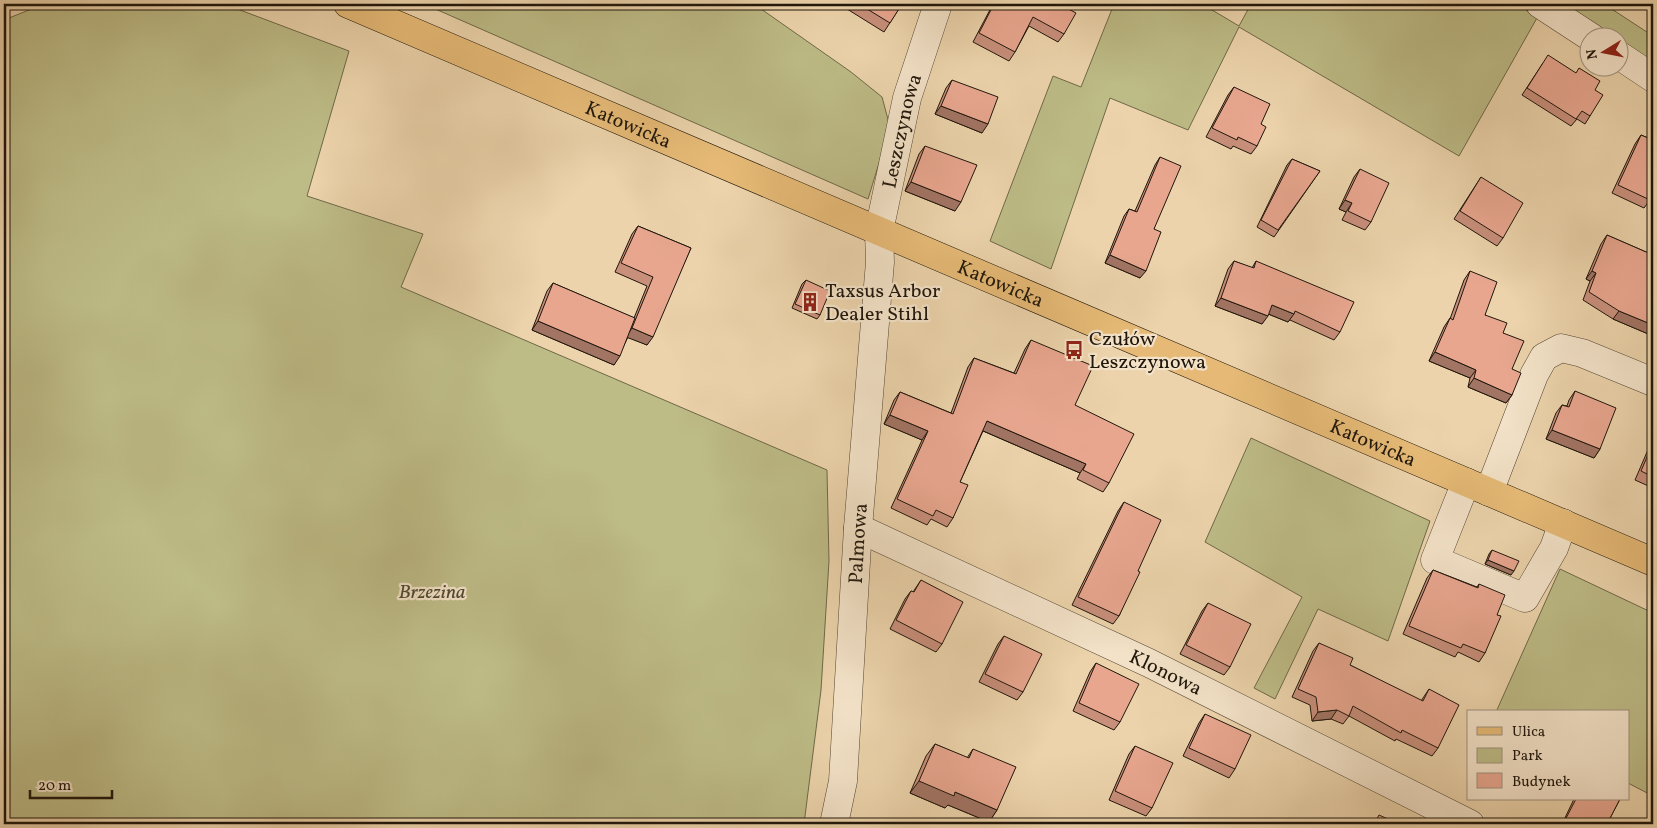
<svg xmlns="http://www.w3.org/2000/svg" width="1657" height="828" font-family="Vollkorn,serif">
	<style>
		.green { fill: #bdbb86; stroke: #6e6848 }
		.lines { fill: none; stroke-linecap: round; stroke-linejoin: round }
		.minor-casing { stroke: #524533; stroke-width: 29 }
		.major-casing { stroke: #1f160b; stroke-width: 29 }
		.minor { stroke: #f3e2c8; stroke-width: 28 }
		.major { stroke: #e6ba76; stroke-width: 28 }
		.wall { fill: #c88f7b; stroke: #1f160b }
		.shaded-wall { fill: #a27464; stroke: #1f160b }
		.building { fill: #e8a68f; stroke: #1f160b }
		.labels { text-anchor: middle; stroke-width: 4.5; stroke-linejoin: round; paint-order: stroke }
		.street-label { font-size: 20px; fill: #1f160b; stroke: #f3e2c8 }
		.poi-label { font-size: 20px; fill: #1f160b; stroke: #f3e2c8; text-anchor: start }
		.park-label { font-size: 20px; font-style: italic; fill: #4e4830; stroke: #f3e2c8 }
	</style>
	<rect width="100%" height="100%" fill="#ecd3ab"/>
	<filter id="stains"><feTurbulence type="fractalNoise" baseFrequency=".004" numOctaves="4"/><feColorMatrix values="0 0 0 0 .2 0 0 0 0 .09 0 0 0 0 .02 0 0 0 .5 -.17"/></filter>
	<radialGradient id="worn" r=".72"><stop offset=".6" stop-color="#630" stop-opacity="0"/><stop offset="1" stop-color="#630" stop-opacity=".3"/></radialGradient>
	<!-- green -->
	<path class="green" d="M44 4H224L349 51 307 196 423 234 401 287 827 470 829 561 821 690 804 824H4V20Z
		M424 4H754L851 72 882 97 890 127 868 199Z
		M1114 4H1202L1239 26 1251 4H1518L1537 18 1459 156 1239 27 1188 130 1110 98 1051 269 990 241 1053 76 1081 87Z
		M1552 4H1604L1653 36V67L1620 46V38L1606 37Z
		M1251 438 1430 521 1388 641 1318 609 1275 699 1254 688 1302 597 1205 542Z
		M1560 569 1653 613V796L1628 783V712H1496Z"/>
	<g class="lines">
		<!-- minor casing -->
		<g class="minor-casing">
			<g id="minor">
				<path d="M1540 4 1592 38"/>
				<path d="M1620 56 1653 78"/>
				<path d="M1466 482 1435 560 1525 598 1554 548 1563 523"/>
				<path d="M1489 492 1534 375 1544 357 1561 348 1582 353 1653 382"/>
				<path id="s1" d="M858 528 1149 663 1470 824"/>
				<path id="s2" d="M834 824 843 781 858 528 880 262 879 231 907 98 938 4"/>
			</g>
		</g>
		<!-- major casing -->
		<g class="major-casing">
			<g id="major">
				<path id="s3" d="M348 4 1653 562"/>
			</g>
		</g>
		<!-- minor -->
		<use href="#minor" class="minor"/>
		<!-- major -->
		<use href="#major" class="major"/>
	</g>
	<!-- wall -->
	<path class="wall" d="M839 4H902L884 32Z
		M993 4H1059L1064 34 1058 42 1029 26 1015 52 1009 61 973 42Z
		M1543 63 1595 90 1590 116 1585 124 1577 119 1571 126 1522 95Z
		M952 80 982 133 935 114 946 88Z
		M1234 87 1261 124 1257 146 1251 154 1233 146 1231 149 1206 137 1228 95Z
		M1641 135 1653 140V201L1650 200 1644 208 1612 193 1635 144Z
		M925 146 955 211 905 191 919 154Z
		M1160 157 1154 229 1140 278 1105 263 1124 216 1129 209 1135 211 1155 165Z
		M1292 159 1320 171 1274 237 1257 227 1287 165Z
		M1360 169 1371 222 1365 230 1342 220 1346 212 1339 209 1354 177Z
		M1481 177 1503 238 1497 246 1454 219Z
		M638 226 691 248 647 345 628 337 614 365 532 330 547 291 553 283 634 318 647 286 615 272 632 234Z
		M1607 235 1653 255V336L1613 319 1583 300 1590 281 1586 279 1601 244Z
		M1234 261 1252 268 1256 261 1340 332 1334 340 1290 320 1288 322 1268 314 1262 324 1215 306 1228 269Z
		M1470 271 1485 315 1503 333 1512 369V395L1506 403 1468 387 1470 378 1429 361 1444 327 1450 318V319L1464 280Z
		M806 280 820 315 817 319 792 308 802 284Z
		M1031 340 1075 405 1109 483 1103 492 1077 479 1080 473 983 431 960 482 953 518 947 527 931 519 927 525 891 508 922 440 884 424 894 400 900 392 951 413 968 367 974 358 1014 373 1025 349Z
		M1575 391 1600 449 1594 458 1546 439 1556 413 1562 405 1567 406 1569 400Z
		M1653 438V488L1635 480Z
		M1124 502 1138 571 1119 616 1113 624 1072 605 1118 511Z
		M1492 550 1511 575 1485 564 1489 554Z
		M1433 570 1477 587 1479 584 1497 615 1485 653 1479 662 1458 652 1455 657 1403 634 1427 578Z
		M921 580 942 644 936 652 890 629 905 599 911 591 913 592Z
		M1208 603 1230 667 1224 675 1180 654 1202 611Z
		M1004 636 1023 692 1017 700 979 682 998 644Z
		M1319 643 1350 665 1421 701 1429 689 1438 748 1432 756 1396 739 1395 741 1349 716 1343 724 1331 719 1312 721 1310 705 1292 697 1313 651Z
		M1096 663 1120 722 1114 730 1073 711 1090 672Z
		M1205 714 1235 769 1229 778 1183 756 1199 723Z
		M935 744 967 758 973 749 997 810 989 822 948 805 945 808 910 793 926 756Z
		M1135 746 1152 808 1146 816 1109 800 1129 754Z
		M1574 799H1620L1607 824H1562Z"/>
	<!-- shaded-wall -->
	<path class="shaded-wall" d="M941 106 988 124 982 133 935 114Z
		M911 182 961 202 955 211 905 191Z
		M1345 200 1352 203 1346 212 1339 209Z
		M1110 255 1146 271 1140 278 1105 263Z
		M1592 271 1596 273 1590 281 1586 279Z
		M1221 298 1268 316 1262 324 1215 306Z
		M1272 305 1294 314 1288 322 1266 313Z
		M1619 311 1653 325V336L1613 319Z
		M538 321 620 356 614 365 532 330Z
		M632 328 653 337 647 345 626 337Z
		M1435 352 1476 370 1470 378 1429 361Z
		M1474 378 1512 395 1506 403 1468 387Z
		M890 415 928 431 922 440 884 424Z
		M987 421 1086 464 1080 473 981 430Z
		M1552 430 1600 449 1594 458 1546 439Z
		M1488 560 1514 571 1511 575 1485 564Z
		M1337 710 1331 719 1312 721 1318 712Z
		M919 781 955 792 997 810 989 822 948 805 945 808 910 793Z"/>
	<!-- building -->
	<path class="building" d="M859 4H902L890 23Z
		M994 4H1007L1009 5V4H1059L1076 13 1064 34 1033 17 1015 52 979 33Z
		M1548 55 1576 73 1579 68 1600 81 1595 90 1603 95 1590 116 1582 111 1576 119 1527 88Z
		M952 80 998 97 988 124 941 106Z
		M1234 87 1270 104 1261 124 1266 127 1257 146 1238 137 1237 140 1212 128Z
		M1641 135 1653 140V193L1650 200 1618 185Z
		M925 146 977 165 961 202 911 182Z
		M1160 157 1181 166 1154 229 1161 232 1146 271 1110 255 1129 209 1137 212Z
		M1292 159 1320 171 1278 230 1261 220Z
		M1360 169 1389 183 1371 222 1348 211 1352 203 1345 200Z
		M1481 177 1523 203 1503 238 1460 211Z
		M638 226 691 248 653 337 632 328 653 277 621 263Z
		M1607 235 1653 255V325L1619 311 1589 292 1596 273 1592 271Z
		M1234 261 1254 268 1256 261 1354 302 1340 332 1295 311 1294 314 1272 305 1268 316 1221 298Z
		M1470 271 1497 282 1485 315 1507 323 1503 333 1524 341 1512 369 1521 373 1512 395 1474 378 1476 370 1435 352 1450 318 1453 320Z
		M806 280 830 291 820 315 795 304Z
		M553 283 635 318 620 356 538 321Z
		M1031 340 1093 366 1075 405 1134 434 1109 483 1083 470 1086 464 987 421 960 482 968 485 953 518 936 510 933 516 897 499 928 431 890 415 900 392 953 414 974 358 1016 374Z
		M1575 391 1616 408 1600 449 1552 430 1562 405 1569 407Z
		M1653 443V477L1641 471Z
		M1124 502 1161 520 1138 571 1140 572 1119 616 1078 597Z
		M1492 550 1519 561 1514 571 1488 560Z
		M1433 570 1478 588 1479 584 1505 595 1497 615 1501 616 1485 653 1463 644 1461 648 1409 626Z
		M921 580 963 602 942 644 896 620 911 591 914 592Z
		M1208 603 1251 624 1230 667 1186 645Z
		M1004 636 1042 654 1023 692 985 674Z
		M1319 643 1353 658 1350 665 1423 701 1429 689 1459 705 1438 748 1402 730 1401 733 1353 706 1349 716 1337 710 1318 712 1316 697 1298 689Z
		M1096 663 1139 684 1120 722 1079 703Z
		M1205 714 1251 735 1235 769 1189 748Z
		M935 744 969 758 973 749 1016 767 997 810 955 792 954 796 919 781Z
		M1135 746 1173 763 1152 808 1115 791Z
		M1576 799H1620L1607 824H1563Z
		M1379 815 1399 824H1374Z
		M1421 818 1418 824H1404Z"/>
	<!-- icons -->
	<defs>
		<g id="building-bare" transform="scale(1.5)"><path d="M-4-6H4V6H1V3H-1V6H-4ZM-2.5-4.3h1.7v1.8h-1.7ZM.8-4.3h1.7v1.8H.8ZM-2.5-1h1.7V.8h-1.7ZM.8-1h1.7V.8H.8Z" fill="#8f2418" stroke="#f3e2c8" stroke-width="2.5" paint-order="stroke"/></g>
		<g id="bus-bare" transform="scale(1.5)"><path d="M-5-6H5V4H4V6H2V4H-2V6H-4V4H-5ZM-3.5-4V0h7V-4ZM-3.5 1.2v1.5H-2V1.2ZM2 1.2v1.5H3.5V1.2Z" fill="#8f2418" stroke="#f3e2c8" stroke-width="2.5" paint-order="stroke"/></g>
	</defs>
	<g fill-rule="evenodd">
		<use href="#building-bare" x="810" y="302"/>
		<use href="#bus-bare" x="1074" y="350"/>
	</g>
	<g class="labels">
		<!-- street labels -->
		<g class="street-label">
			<text dy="7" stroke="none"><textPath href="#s3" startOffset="305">Katowicka</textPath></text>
			<text dy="7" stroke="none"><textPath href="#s2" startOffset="698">Leszczynowa</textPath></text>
			<text dy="7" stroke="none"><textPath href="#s3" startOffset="710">Katowicka</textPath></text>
			<text dy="7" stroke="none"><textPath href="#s3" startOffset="1115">Katowicka</textPath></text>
			<text dy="7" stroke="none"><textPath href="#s2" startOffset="282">Palmowa</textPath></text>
			<text dy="7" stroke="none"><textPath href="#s1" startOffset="340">Klonowa</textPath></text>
		</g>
		<!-- poi labels -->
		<g class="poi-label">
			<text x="825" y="297">Taxsus Arbor<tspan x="825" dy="23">Dealer Stihl</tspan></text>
			<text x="1089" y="345">Czułów<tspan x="1089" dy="23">Leszczynowa</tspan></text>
		</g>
		<!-- park labels -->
		<g class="park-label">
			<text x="432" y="598">Brzezina</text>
		</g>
	</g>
	<!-- margin -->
	<rect width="1657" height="828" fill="none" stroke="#ecd3ab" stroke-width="20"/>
	<rect x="5" y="5" width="1647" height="818" fill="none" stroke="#1f160b" stroke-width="2.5"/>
	<rect x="10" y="10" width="1637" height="808" fill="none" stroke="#1f160b"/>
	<!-- legend -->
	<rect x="1467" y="710" width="162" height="90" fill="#f3e2c8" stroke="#9e907c"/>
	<rect x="1477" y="727" width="25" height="8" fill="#e6ba76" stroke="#9e907c"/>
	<text x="1512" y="736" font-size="15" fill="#1f160b">Ulica</text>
	<rect x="1477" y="748" width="25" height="15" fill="#bdbb86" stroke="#9e907c"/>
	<text x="1512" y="760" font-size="15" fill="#1f160b">Park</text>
	<rect x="1477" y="773" width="25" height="15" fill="#e8a68f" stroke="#9e907c"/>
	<text x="1512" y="786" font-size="15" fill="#1f160b">Budynek</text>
	<!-- north arrow -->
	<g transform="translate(1604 52) rotate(260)"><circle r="24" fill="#f3e2c8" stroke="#9e907c"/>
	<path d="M0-4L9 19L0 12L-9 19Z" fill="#8f2418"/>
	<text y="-8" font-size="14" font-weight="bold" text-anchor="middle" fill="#1f160b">N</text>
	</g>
	<!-- scale -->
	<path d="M30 790v8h82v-8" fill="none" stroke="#1f160b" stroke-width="2.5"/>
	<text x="38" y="790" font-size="15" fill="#1f160b" stroke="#f3e2c8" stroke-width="4" paint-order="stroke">20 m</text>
	<rect width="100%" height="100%" filter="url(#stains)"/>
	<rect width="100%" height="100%" fill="url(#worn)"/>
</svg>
